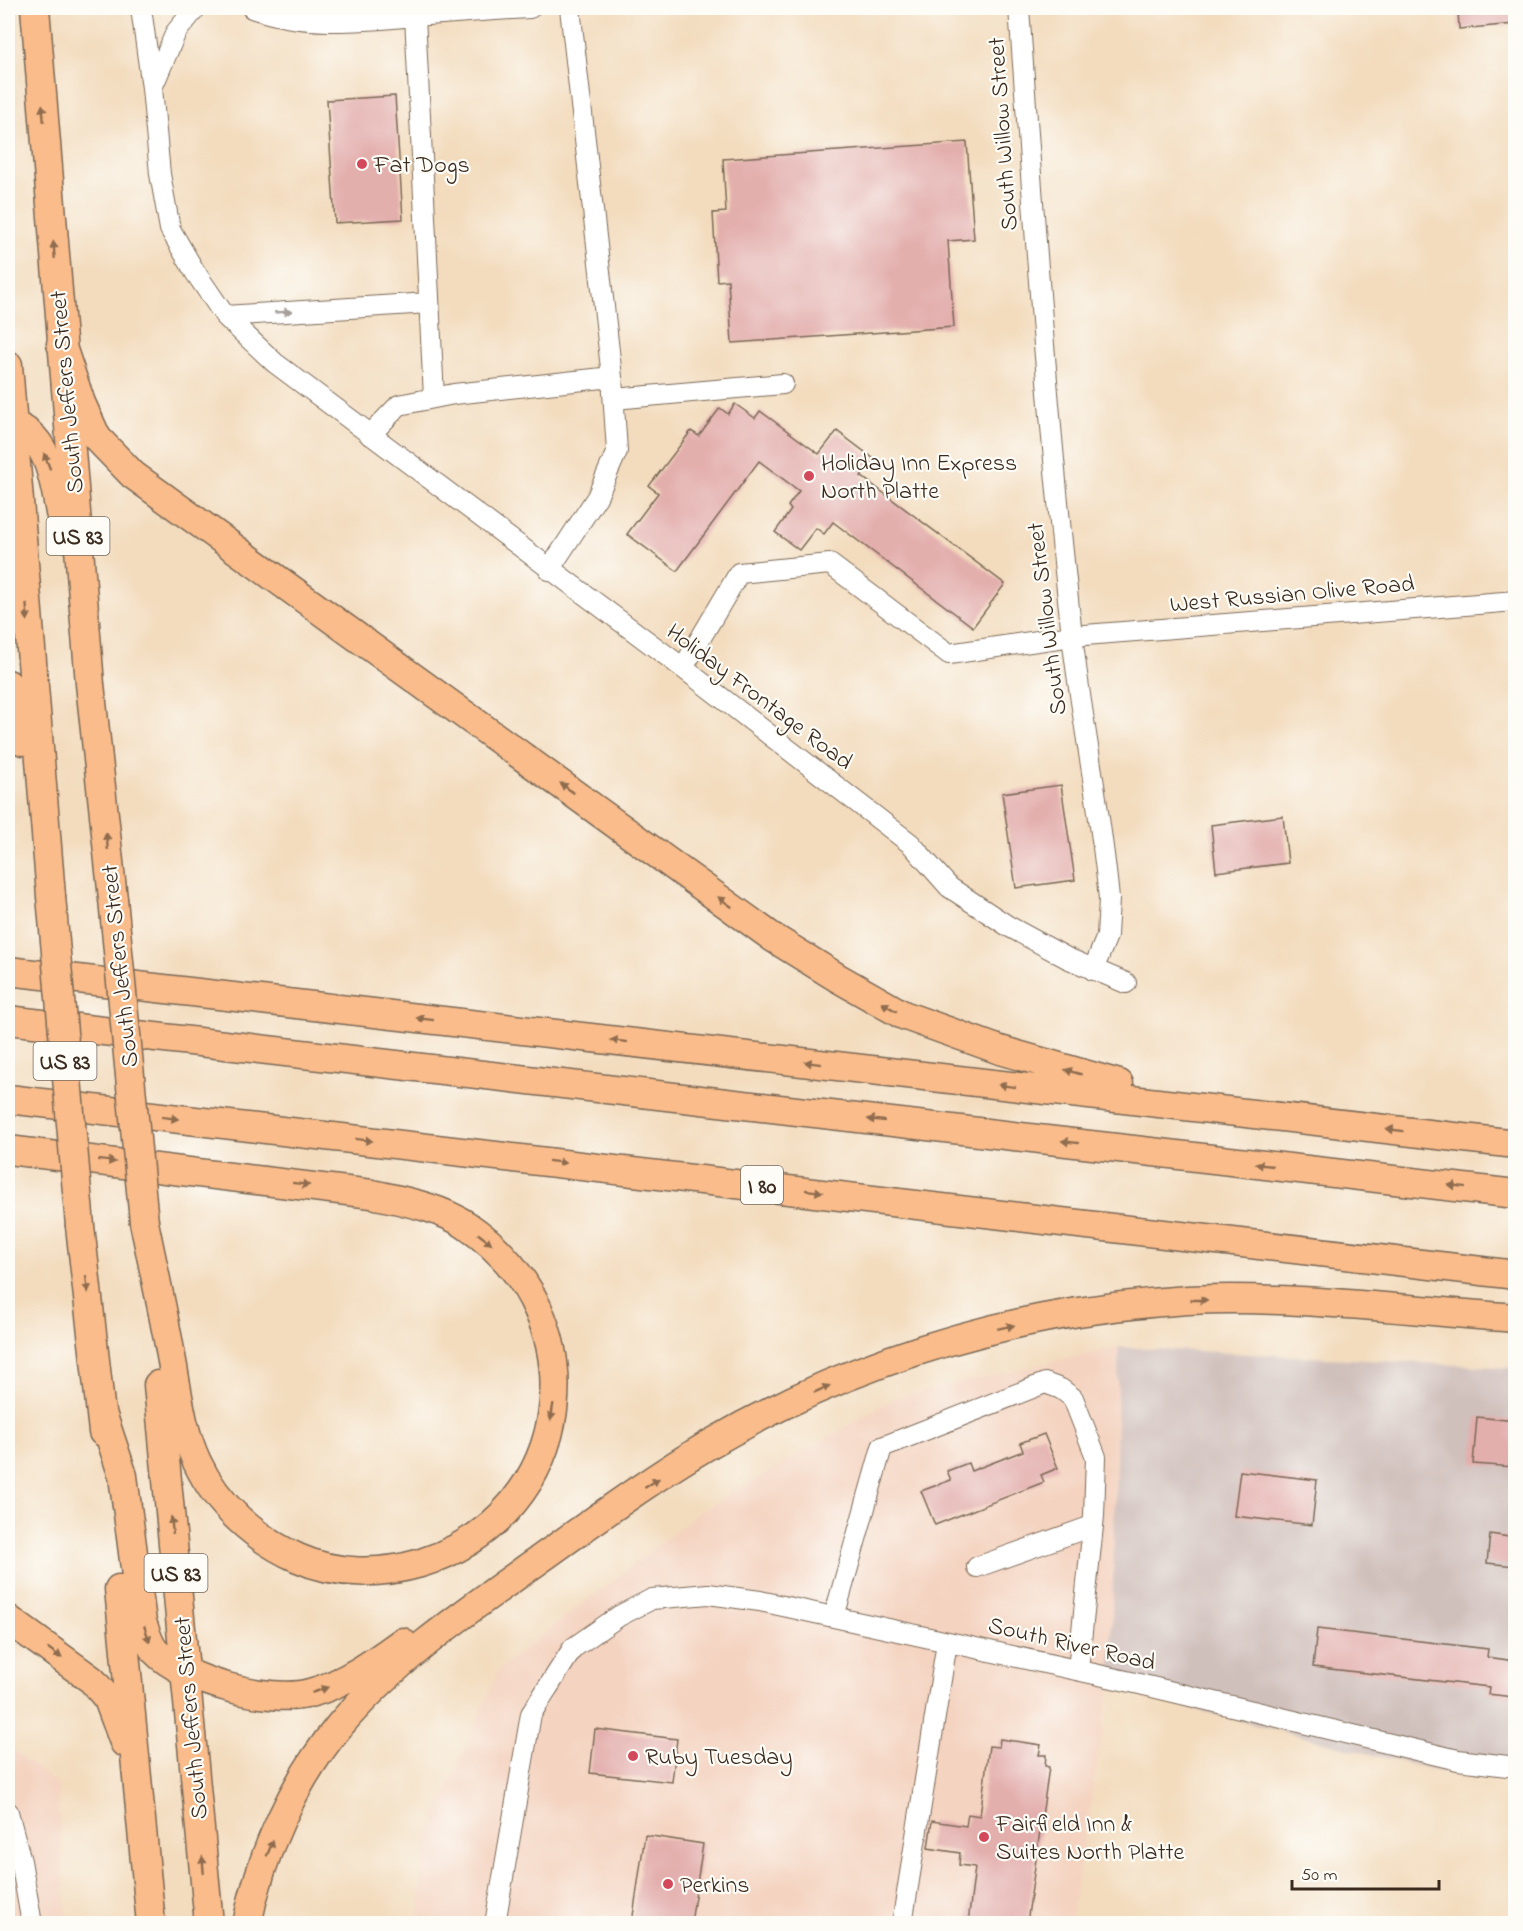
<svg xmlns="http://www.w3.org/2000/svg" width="1523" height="1931" font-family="'Indie Flower',sans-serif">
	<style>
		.built { fill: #f4d3c0 }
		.industrial { fill: #d0c0bc }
		.building { fill: #e3afad }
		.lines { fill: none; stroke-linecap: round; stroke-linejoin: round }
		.minor-casing { stroke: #7b6856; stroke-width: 22 }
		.highway-casing { stroke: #7b6856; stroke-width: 31 }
		.minor { stroke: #fff; stroke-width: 20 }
		.highway { stroke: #f9bc8a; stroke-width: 28 }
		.highway-bridge-casing { stroke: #7b6856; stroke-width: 31; stroke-linecap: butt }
		.highway-bridge { stroke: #f9bc8a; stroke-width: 28 }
		.oneway { fill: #906c4f }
		.oneway2 { fill: #a79f9a }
		.poi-dot { fill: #d1495b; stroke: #fdfcf7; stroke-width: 2 }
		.labels { text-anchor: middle; stroke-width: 4.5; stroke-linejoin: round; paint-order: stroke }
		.shield { fill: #fdfcf7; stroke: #75695f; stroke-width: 1.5 }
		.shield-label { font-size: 22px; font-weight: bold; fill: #3b2a1e }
		.street-label { font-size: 24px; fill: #3b2a1e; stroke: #fdfcf7 }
		.poi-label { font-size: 24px; fill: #3b2a1e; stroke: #fdfcf7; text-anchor: start }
	</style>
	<rect width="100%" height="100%" fill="#fdfcf7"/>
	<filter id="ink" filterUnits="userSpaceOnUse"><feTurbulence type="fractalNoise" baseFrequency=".0167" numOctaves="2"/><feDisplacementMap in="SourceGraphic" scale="12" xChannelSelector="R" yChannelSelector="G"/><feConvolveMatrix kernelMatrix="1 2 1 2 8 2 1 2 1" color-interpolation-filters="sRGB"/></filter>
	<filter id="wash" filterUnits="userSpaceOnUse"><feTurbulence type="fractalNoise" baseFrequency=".008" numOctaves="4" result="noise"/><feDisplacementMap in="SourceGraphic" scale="24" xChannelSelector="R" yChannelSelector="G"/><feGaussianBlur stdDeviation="1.35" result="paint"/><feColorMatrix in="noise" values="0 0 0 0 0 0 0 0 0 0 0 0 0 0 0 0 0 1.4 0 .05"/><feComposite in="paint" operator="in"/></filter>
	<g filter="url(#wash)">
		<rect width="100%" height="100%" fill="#f3dcbe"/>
		<!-- built -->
		<path class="built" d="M1119 1347 1110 1688 1070 1923 417 1924 426 1840 499 1669 700 1512 895 1398Z
			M8 1746 57 1784 67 1923H8Z"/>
		<!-- industrial -->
		<path class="industrial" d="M1119 1347 1515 1368V1779L1441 1772 1110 1688Z"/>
		<g id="blocks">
			<!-- building -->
			<path class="building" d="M1458 8H1515V24L1459 29Z
				M395 96 403 219 335 223 327 100Z
				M967 142 974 239 948 241 954 327 732 343 728 280 717 281 713 213 726 212 723 159Z
				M735 404 755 418 760 411 819 454 837 431 874 459 861 476 1005 584 973 627 833 522 824 534 816 528 799 550 775 532 791 510 788 506 799 491 759 461 677 571 627 534 658 493 649 486 691 431 699 436 720 408 728 414Z
				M1061 785 1075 880 1016 888 1002 793Z
				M1283 816 1288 863 1216 872 1211 825Z
				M1477 1417 1515 1421V1467L1473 1464Z
				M1044 1434 1058 1468 1041 1475 1044 1482 935 1525 921 1491 951 1480 947 1471 968 1463 971 1471 1023 1451 1020 1443Z
				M1240 1471 1317 1480 1312 1525 1234 1516Z
				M1490 1534 1515 1538V1566L1487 1563Z
				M1317 1629 1488 1649 1487 1657 1515 1661 1513 1697 1488 1694 1489 1687 1313 1667Z
				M595 1729 677 1739 672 1782 590 1773Z
				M1000 1739 1041 1745 1039 1755H1046L1045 1766 1049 1767 1027 1923H968L975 1867 959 1865 960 1853 928 1848 932 1821 966 1826 968 1814 980 1816 989 1746 999 1747Z
				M645 1835 703 1844 691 1923H632Z"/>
		</g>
	</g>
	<g filter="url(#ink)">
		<use href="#blocks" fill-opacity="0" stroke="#7b6856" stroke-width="1.5"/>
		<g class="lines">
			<!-- minor casing -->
			<g class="minor-casing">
				<path id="minor" d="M141 8 152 88
					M196 8 176 32 152 88 160 174 170 229 195 272 225 316 275 363 683 668 911 844 949 887 1008 926 1067 958 1126 983
					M252 8C306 27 359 21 415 16 453 13 492 10 530 8
					M1019 8C1034 217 1048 426 1072 635 1082 723 1101 811 1109 899L1107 936 1093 970
					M415 16 434 398
					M225 316 429 303
					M614 399 783 384
					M370 435 399 405 454 394 612 377
					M549 570 597 497 617 451 612 377 570 8
					M683 668 739 573 830 564 949 654 1072 636 1516 601
					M977 1567 1092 1526
					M834 1617 882 1447 1045 1383 1061 1389 1073 1398 1096 1457 1094 1516 1078 1670
					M8 1812 21 1861 32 1924
					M495 1924 531 1714 573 1648 619 1616 652 1599 708 1594 760 1601 1131 1682 1458 1760 1516 1767
					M902 1924 947 1642"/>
			</g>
			<!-- highway casing -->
			<g class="highway-casing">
				<path id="highway" d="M35 8 90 684 113 899
					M61 344 81 403 97 438 133 475 772 937 838 978 903 1015 1000 1050 1119 1084
					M8 365 51 896
					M8 424C48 432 54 480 60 513
					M8 684 23 741
					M8 971 1516 1144
					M8 1020 1516 1194
					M8 1099 1516 1275
					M8 1150 372 1194C403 1201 439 1207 466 1225 601 1316 578 1514 421 1563 380 1575 336 1575 298 1558 255 1539 217 1505 197 1462 181 1428 178 1393 171 1356 163 1311 153 1266 144 1222
					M80 1226 103 1432
					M158 1385 209 1924
					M102 1413 123 1476 142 1622C146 1632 148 1643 155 1651 183 1681 271 1704 310 1693 344 1684 373 1663 402 1642
					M119 1589 151 1924
					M8 1619 92 1680 108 1699 124 1742
					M247 1924C261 1853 294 1780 340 1725 395 1660 464 1613 533 1564 591 1523 649 1480 710 1444 813 1384 927 1341 1044 1318 1091 1309 1140 1303 1188 1300 1293 1295 1409 1310 1516 1318"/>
			</g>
			<!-- minor -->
			<use href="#minor" class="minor"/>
			<!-- highway -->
			<use href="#highway" class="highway"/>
			<!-- highway-bridge casing -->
			<g class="highway-bridge-casing">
				<path id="highway-bridge" d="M51 896 80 1226
					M113 899 144 1222"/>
			</g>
			<!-- highway-bridge -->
			<use href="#highway-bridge" class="highway-bridge"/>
		</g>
		<!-- one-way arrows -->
		<defs><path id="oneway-solid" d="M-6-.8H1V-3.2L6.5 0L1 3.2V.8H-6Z" transform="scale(1.5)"/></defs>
		<g class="oneway">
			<use href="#oneway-solid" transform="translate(43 113) rotate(-95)"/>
			<use href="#oneway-solid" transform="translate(54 250) rotate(-95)"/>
			<use href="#oneway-solid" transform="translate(47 461) rotate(-111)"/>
			<use href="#oneway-solid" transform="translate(27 612) rotate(86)"/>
			<use href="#oneway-solid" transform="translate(567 788) rotate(-144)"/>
			<use href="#oneway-solid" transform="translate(107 841) rotate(-96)"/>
			<use href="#oneway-solid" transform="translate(725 902) rotate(-144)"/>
			<use href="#oneway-solid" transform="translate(889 1007) rotate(-150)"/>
			<use href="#oneway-solid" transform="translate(425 1019) rotate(-173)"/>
			<use href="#oneway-solid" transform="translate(619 1041) rotate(-173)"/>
			<use href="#oneway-solid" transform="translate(813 1063) rotate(-173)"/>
			<use href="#oneway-solid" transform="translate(1073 1072) rotate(-164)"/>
			<use href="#oneway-solid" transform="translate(1007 1086) rotate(-173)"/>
			<use href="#oneway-solid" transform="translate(170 1118) rotate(7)"/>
			<use href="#oneway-solid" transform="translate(876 1120) rotate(-174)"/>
			<use href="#oneway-solid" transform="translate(1395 1130) rotate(-173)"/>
			<use href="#oneway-solid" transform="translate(364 1140) rotate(7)"/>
			<use href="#oneway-solid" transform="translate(1070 1142) rotate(-173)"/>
			<use href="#oneway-solid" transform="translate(107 1161) rotate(7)"/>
			<use href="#oneway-solid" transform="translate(557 1162) rotate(7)"/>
			<use href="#oneway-solid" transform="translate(1264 1165) rotate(-174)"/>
			<use href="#oneway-solid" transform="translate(301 1184) rotate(7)"/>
			<use href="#oneway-solid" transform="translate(1457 1186) rotate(-173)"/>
			<use href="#oneway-solid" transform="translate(814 1191) rotate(7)"/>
			<use href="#oneway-solid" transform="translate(485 1239) rotate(38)"/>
			<use href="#oneway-solid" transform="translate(87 1284) rotate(83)"/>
			<use href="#oneway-solid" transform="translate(1199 1300)"/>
			<use href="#oneway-solid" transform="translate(1006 1327) rotate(-12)"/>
			<use href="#oneway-solid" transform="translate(822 1389) rotate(-24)"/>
			<use href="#oneway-solid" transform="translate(552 1412) rotate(99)"/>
			<use href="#oneway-solid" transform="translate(652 1483) rotate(-33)"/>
			<use href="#oneway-solid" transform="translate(172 1525) rotate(-96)"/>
			<use href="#oneway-solid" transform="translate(147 1634) rotate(71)"/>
			<use href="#oneway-solid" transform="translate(55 1653) rotate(36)"/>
			<use href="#oneway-solid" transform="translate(320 1690) rotate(-19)"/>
			<use href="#oneway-solid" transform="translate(270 1848) rotate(-68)"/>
			<use href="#oneway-solid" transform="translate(203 1865) rotate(-95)"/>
		</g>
		<use class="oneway2" href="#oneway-solid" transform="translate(283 312) rotate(-3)"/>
	</g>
	<!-- markers -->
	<g class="poi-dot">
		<circle cx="362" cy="164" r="6"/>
		<circle cx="809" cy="476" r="6"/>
		<circle cx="633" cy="1756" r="6"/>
		<circle cx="984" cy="1837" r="6"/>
		<circle cx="668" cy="1884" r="6"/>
	</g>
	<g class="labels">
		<!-- shield labels -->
		<g class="shield">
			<rect x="46.5" y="517" width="63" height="38" rx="4.5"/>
			<rect x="33.5" y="1042" width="63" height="38" rx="4.5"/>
			<rect x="741" y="1166" width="42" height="38" rx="4.5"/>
			<rect x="144.5" y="1554" width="63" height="38" rx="4.5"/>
		</g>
		<g class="shield-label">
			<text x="78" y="544">US 83</text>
			<text x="65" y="1069">US 83</text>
			<text x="762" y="1193">I 80</text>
			<text x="176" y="1581">US 83</text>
		</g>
		<!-- street labels -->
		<g class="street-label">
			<text transform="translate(1002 134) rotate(-94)" y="8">South Willow Street</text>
			<text transform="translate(66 392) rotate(-95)" y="8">South Jeffers Street</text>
			<text transform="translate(1292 593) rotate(-5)" y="8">West Russian Olive Road</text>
			<text transform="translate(1046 619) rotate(-97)" y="8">South Willow Street</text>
			<text transform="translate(760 696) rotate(37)" y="8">Holiday Frontage Road</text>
			<text transform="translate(119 966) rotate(-96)" y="8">South Jeffers Street</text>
			<text transform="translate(1072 1643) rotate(13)" y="8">South River Road</text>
			<text transform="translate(190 1718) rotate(-95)" y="8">South Jeffers Street</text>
		</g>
		<!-- poi labels -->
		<g class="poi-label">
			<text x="374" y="172">Fat Dogs</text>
			<text x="821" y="470">Holiday Inn Express<tspan x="821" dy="28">North Platte</tspan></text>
			<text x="645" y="1764">Ruby Tuesday</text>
			<text x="996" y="1831">Fairfield Inn &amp;<tspan x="996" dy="28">Suites North Platte</tspan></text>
			<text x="680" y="1892">Perkins</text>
		</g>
	</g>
	<!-- margin -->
	<rect width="1523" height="1931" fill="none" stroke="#fdfcf7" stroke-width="30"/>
	<!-- scale -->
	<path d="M1292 1880v9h147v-9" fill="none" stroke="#3b2a1e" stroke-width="3"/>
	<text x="1301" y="1880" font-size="18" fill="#3b2a1e" stroke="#fdfcf7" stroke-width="4.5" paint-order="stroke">50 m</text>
</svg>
